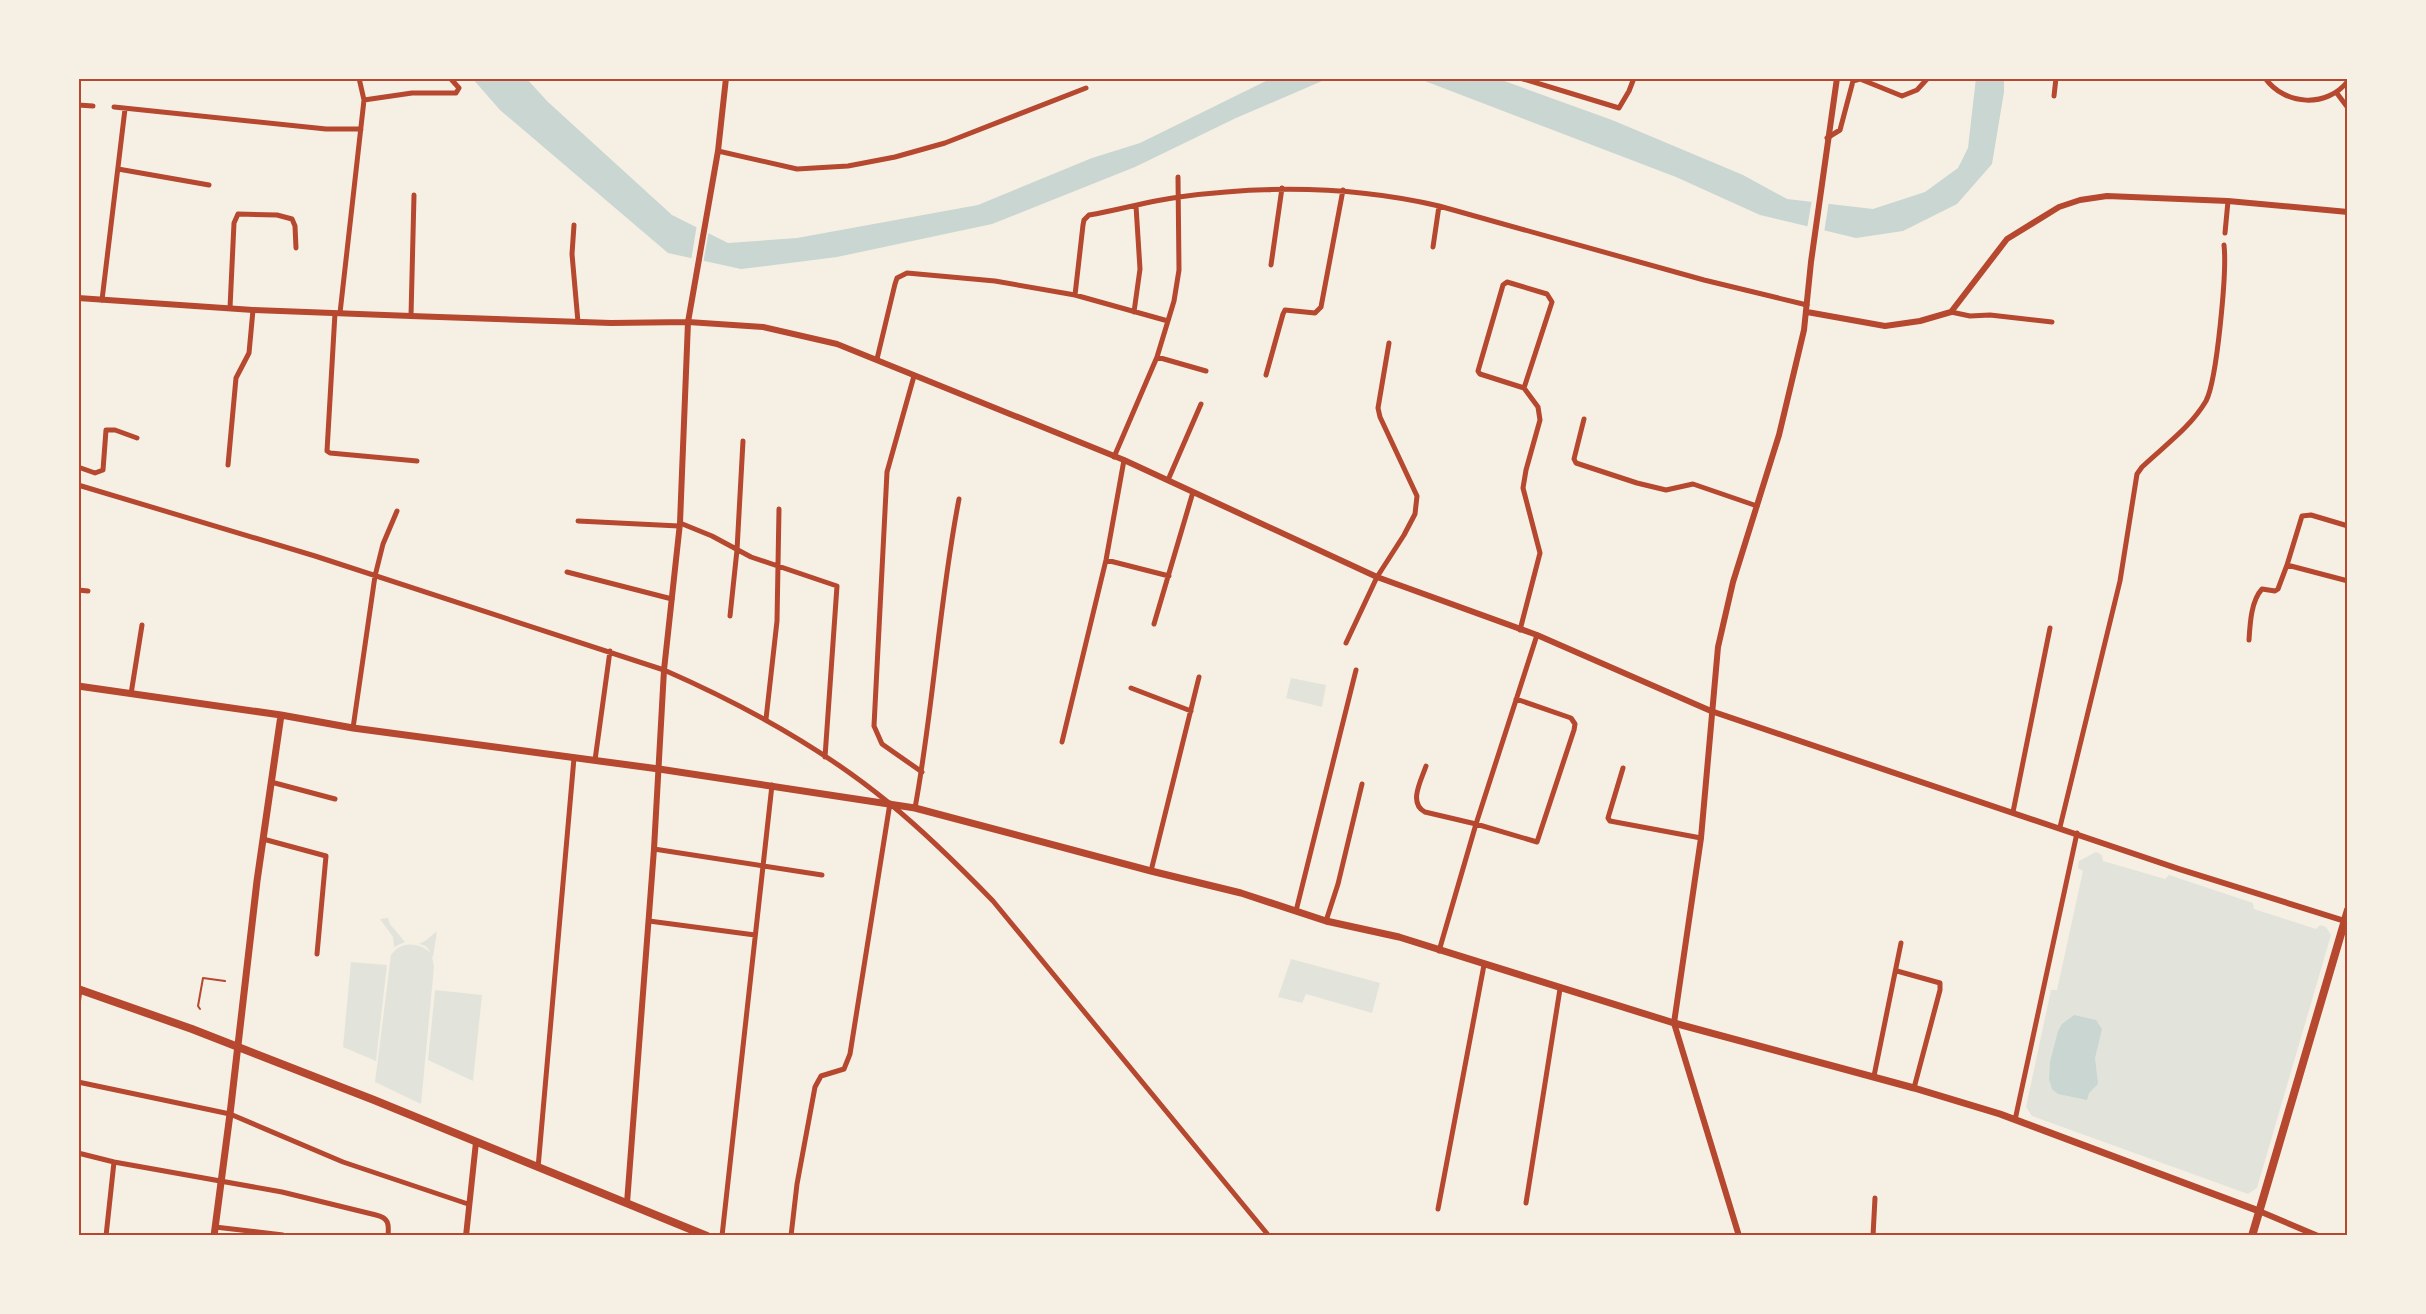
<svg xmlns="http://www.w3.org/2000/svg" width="2426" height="1314" font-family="'Libre Baskerville',serif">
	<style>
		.green { fill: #e2e4dc }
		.water { fill: #c9d6d2 }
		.pier { fill: #f6efe4 }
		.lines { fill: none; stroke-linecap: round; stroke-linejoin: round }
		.service { stroke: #b5482f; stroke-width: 2 }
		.minor { stroke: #b5482f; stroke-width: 5 }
		.tertiary { stroke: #b5482f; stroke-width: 6 }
		.secondary { stroke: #b5482f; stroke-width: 7 }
		.primary { stroke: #b5482f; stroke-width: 8 }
		.neatline { fill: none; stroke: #b5482f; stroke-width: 2 }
	</style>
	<rect width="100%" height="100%" fill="#f6efe4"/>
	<!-- green -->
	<path class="green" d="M1291 678 1326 685 1322 707 1286 698Z
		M2096 852 2102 855 2103 861 2165 879 2169 875 2253 903 2254 909 2316 929 2320 925 2326 927 2331 935 2257 1188 2248 1194 2032 1116 2026 1107 2051 990H2057L2083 871 2078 868 2079 861Z
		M388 918 390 924 405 942 394 947 393 937 380 919Z
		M437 931 433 957 432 956 434 967 421 1104 375 1082 391 955C401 941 418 942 431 953L426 946 419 944 425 941Z
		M1291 959 1380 983 1372 1013 1306 994 1302 1003 1278 997Z
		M351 962 387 965 376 1061 343 1047Z
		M435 990 482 995 473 1081 428 1060Z"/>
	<!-- water -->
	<path class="water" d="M472 78H526L548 102 672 215 728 243 797 238 978 205 1092 158 1140 143 1272 78H1329L1236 118 1135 167 992 224 837 257 741 269 668 253 500 110Z
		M1417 78H1496L1612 120 1743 175 1787 199 1873 209 1925 192 1958 168 1968 148 1976 78H2004V92L1992 164 1957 204 1903 231 1856 238 1760 215 1676 177Z
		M2074 1015 2096 1020 2102 1029 2095 1058 2098 1084 2089 1093 2087 1100 2058 1094 2052 1089 2049 1079 2050 1062 2058 1031 2062 1024Z"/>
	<!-- pier -->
	<path class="pier" d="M1812 199 1829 201 1824 233 1807 229Z
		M697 224 709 230 703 264 691 261Z"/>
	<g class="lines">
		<!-- service -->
		<path class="service" d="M200 1009 198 1006 203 978 225 981"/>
		<!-- minor -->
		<path class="minor" d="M1520 78 1619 108 1629 91 1634 78
			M2265 78C2285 106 2327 108 2348 81
			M2336 92 2348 108
			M2054 96 2056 78
			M364 100 412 93H456L459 88 450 78
			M78 105 93 106
			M114 107 326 129H361
			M1827 138 1840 130 1853 81 1860 79 1902 96 1917 90 1928 78
			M718 151 797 169 848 166 895 157 945 143 1086 88
			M118 169 209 185
			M574 225 572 254 578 322
			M2225 233 2228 201
			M1433 247 1439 206
			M1271 265 1282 188
			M1075 295 1083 225 1084 220 1089 215C1119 210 1149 201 1179 197 1267 185 1353 186 1439 206L1704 280 1807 305
			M102 300 125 109
			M230 308 234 223 238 214 277 215 292 219 295 226 296 248
			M1134 312 1140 269 1136 206
			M1951 312 1970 316 1990 315 2052 322
			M335 313 327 451 330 453 417 461
			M340 313 364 100 359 78
			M411 316 414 195
			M1157 357 1206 371
			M877 359 895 284 897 278 907 273 995 281 1075 295 1168 321
			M1266 375 1283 314 1285 310 1315 313 1321 307 1343 190
			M914 376 887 472 874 726 882 744 922 772
			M1584 419 1574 459 1576 463 1637 483 1666 490 1693 484 1757 506
			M1114 457 1157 357 1174 301 1179 270 1178 177
			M228 465 236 378 249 353 253 310
			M78 467 95 473 103 470 106 430H115L137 438
			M1168 480 1201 404
			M78 485 315 556 664 670C744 705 821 747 889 803 926 833 960 867 993 901L1269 1236
			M578 521 679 526
			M680 523 712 536 751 557 837 586 825 757
			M2348 526 2311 515 2302 516 2287 565 2348 581
			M1106 560 1169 576
			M567 572 672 599
			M78 590 88 591
			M730 616 737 550 743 441
			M1154 624 1193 492
			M1520 630 1540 553 1523 488 1526 470 1540 420 1538 407 1524 388 1480 374 1478 371 1503 285 1507 282 1547 294 1552 302 1524 388
			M2249 640C2250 624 2251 601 2262 589L2275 591 2278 589 2287 565
			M1346 643 1377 577 1404 535 1415 514 1417 496 1380 417 1378 408 1389 343
			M1131 688 1191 711
			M131 694 142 625
			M766 719 777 621 779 509
			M353 728 375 576 383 544 397 511
			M1062 742 1106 560 1124 460
			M595 760 610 651
			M1426 766C1421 781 1408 803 1425 812L1476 824 1537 635
			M1623 768 1608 818 1610 821 1701 838
			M271 782 335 799
			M915 808C934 705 939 601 959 499
			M2013 812 2050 628
			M2060 827 2120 581 2137 474 2142 467C2164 446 2190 428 2206 401 2217 380 2227 271 2224 245
			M263 839 326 856 317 954
			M654 849 822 875
			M1151 871 1199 677
			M1296 911 1356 670
			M649 921 755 935
			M1326 921 1338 884 1362 784
			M1439 951 1476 824 1537 842 1574 730 1575 724 1571 718 1516 699
			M1897 971 1940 983V990L1914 1088
			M78 1005 80 989
			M1874 1076 1901 943
			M78 1082 230 1114 343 1162 468 1204
			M2015 1120 2077 833
			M78 1153 114 1162 282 1192 376 1215C389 1218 389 1224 388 1236
			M538 1168 574 758
			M1526 1203 1560 989
			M1438 1209 1484 965
			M215 1227 283 1235
			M106 1236 114 1162
			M722 1236 772 785
			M791 1236 797 1184 815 1087 821 1076 844 1069 850 1054 890 803
			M1873 1236 1875 1198"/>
		<!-- tertiary -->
		<path class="tertiary" d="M78 298 253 310 411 316 611 323 688 322 763 327 837 344 1124 460 1377 577 1537 635 1711 711 2179 869 2348 922
			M1807 312 1885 326 1920 321 1951 312 2007 239 2059 207 2080 200 2107 196 2228 201 2348 212
			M627 1203 654 849 664 670 680 523 688 322 718 151 726 78
			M2259 1211 2318 1236
			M466 1236 476 1142
			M1739 1236 1674 1023 1701 838 1718 647 1733 582 1779 435 1804 330 1811 262 1837 78"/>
		<!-- secondary -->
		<path class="secondary" d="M78 686 281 715 353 728 659 769 915 808 1151 871 1241 893 1326 921 1399 937 1674 1023 1914 1088 2000 1114 2259 1211
			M214 1236 230 1114 257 881 281 715"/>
		<!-- primary -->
		<path class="primary" d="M78 989 192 1029 374 1100 707 1236
			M2252 1236 2348 910"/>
	</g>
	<!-- border -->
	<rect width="2426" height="1314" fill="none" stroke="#f6efe4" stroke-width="159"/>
	<rect x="80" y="80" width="2266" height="1154" class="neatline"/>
</svg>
